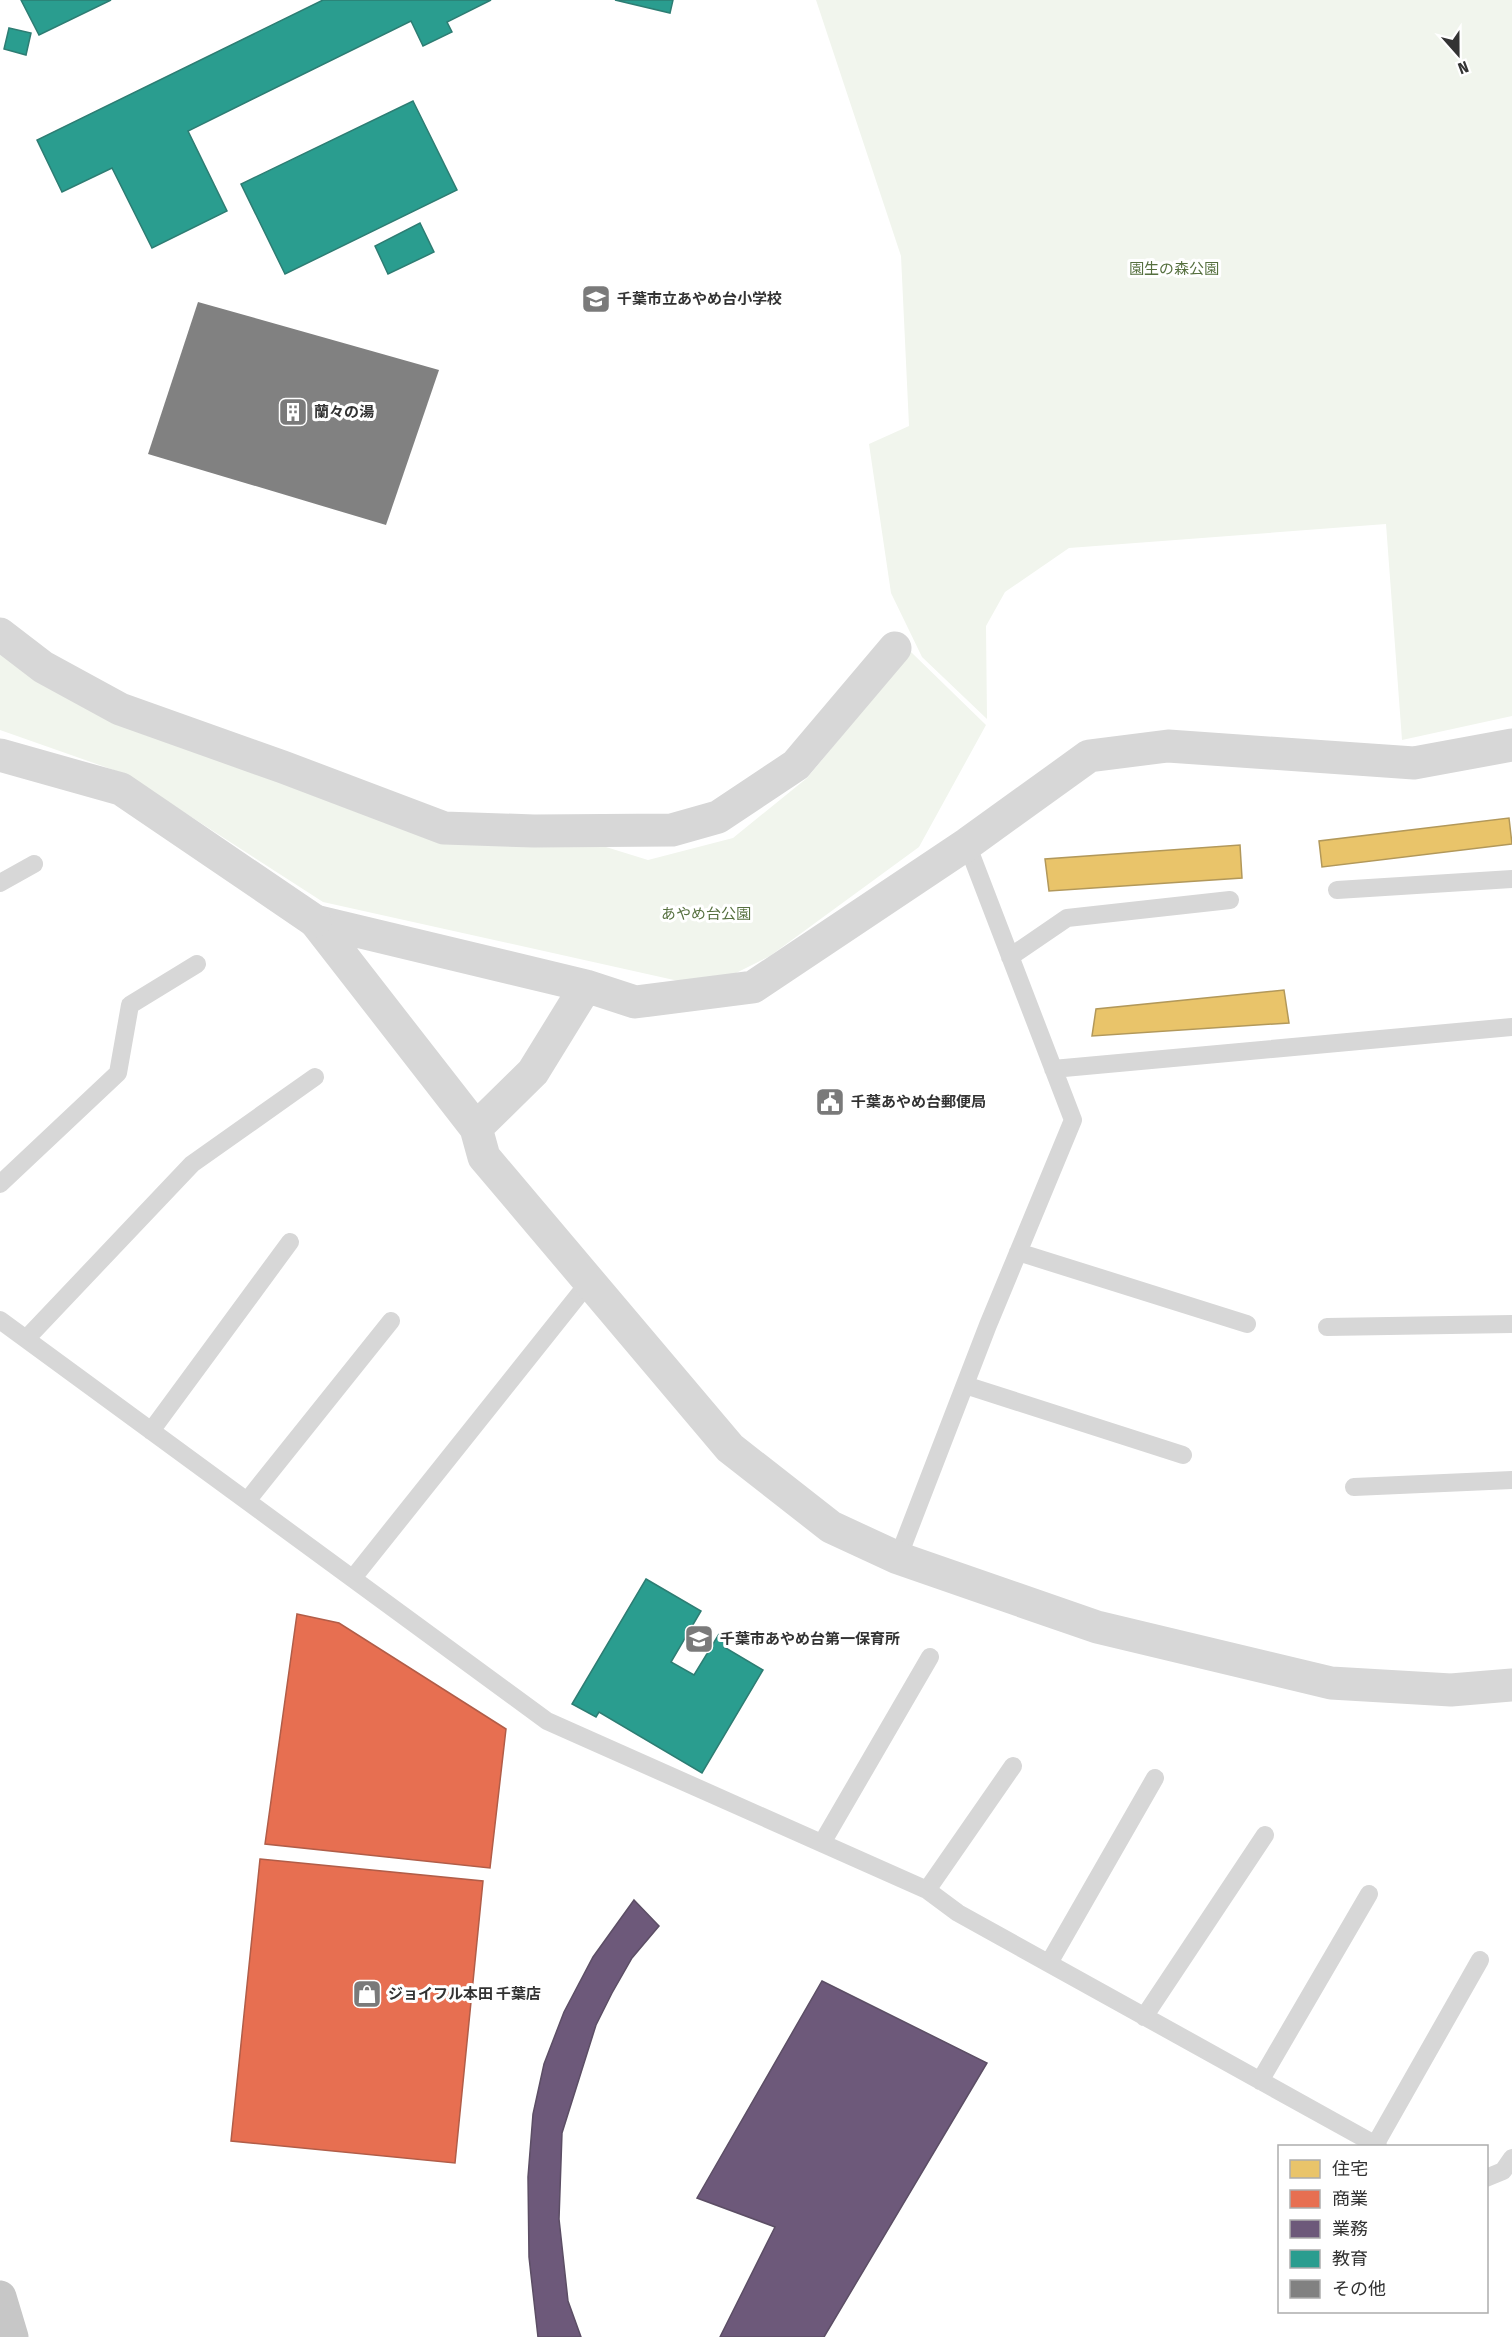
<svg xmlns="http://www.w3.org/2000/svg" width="1512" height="2337" font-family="'Fira Sans Condensed','Noto Sans JP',sans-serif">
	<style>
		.green { fill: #f1f5ed }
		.homes { fill: #e9c46a; stroke: #b2985a; stroke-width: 1.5 }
		.shops { fill: #e76f51; stroke: #b15d48; stroke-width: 1.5 }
		.offices { fill: #6d597a; stroke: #5c4e65; stroke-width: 1.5 }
		.schools { fill: #2a9d8f; stroke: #2d7d73; stroke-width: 1.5 }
		.building { fill: #818181 }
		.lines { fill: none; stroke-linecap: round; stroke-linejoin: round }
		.service { stroke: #d7d7d7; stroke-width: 18 }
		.minor { stroke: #d7d7d7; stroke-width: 33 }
		.tertiary { stroke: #d7d7d7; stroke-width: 33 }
		.trunk { stroke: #c7c7c7; stroke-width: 33 }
		.labels { text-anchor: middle; stroke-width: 6; stroke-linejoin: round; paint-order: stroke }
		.park-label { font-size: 15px; fill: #56703f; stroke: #fff }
		.poi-label { font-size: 15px; font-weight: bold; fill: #333; stroke: #fff; text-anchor: start }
	</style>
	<rect width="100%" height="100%" fill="#fff"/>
	<!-- green -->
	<path class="green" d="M816 0H1512V716L1402 740 1386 524 1069 548 1005 592 986 626 987 719 922 657 891 593 869 444 909 426 901 256Z
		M0 651 436 836 593 843 648 860 733 838 807 778 911 652 986 725 919 847 770 956 726 978 683 982 323 902 125 774 0 730Z"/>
	<!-- homes -->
	<path class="homes" d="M1509 818 1512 844 1322 867 1319 841Z
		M1240 845 1242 878 1049 891 1045 859Z
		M1284 990 1289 1023 1092 1036 1096 1009Z"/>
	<!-- shops -->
	<path class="shops" d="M297 1614 339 1623 506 1729 490 1868 265 1844Z
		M260 1859 483 1881 455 2163 231 2141Z"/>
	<!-- offices -->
	<path class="offices" d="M634 1900 659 1926 632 1958 612 1993 596 2025 562 2133 559 2219 568 2301 581 2337H538L529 2257 528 2177 533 2114 544 2064 564 2012 593 1957Z
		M822 1981 987 2063 824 2337H720L775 2227 697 2198Z"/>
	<!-- schools -->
	<path class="schools" d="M21 0H111L39 35Z
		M323 0H491L447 22 452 32 423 46 411 21 188 131 227 211 152 248 112 168 62 192 37 140Z
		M615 0H673L670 13Z
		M9 28 31 33 26 55 4 49Z
		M413 101 457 190 285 274 241 184Z
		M420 223 434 252 388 274 375 246Z
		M646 1579 701 1611 671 1662 694 1675 719 1634 728 1639 724 1647 763 1670 702 1773 599 1712 596 1717 572 1704Z"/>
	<!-- building -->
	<path class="building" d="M198 302 439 370 386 525 148 454Z"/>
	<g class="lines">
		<!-- service -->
		<path class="service" d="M0 883 34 864
			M1337 890 1512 879
			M1010 957 1067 918 1230 900
			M1053 1069 1512 1027
			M0 1184 118 1073 130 1005 197 964
			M1018 1252 1247 1324
			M0 1320 547 1721 927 1890 958 1913 1378 2146
			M1327 1327 1512 1324
			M26 1339 192 1164 315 1077
			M965 1385 1183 1455
			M151 1431 290 1242
			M1354 1487 1512 1480
			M247 1501 391 1321
			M898 1558 988 1325 1073 1120 967 844
			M353 1578 589 1282
			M822 1843 930 1657
			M927 1890 1013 1766
			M1049 1963 1155 1778
			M1144 2017 1265 1835
			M1260 2081 1369 1894
			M1375 2145 1480 1960
			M1486 2178 1503 2171 1512 2158"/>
		<!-- minor -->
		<path class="minor" d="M0 634 43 667 120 709 283 767 444 828 534 831 672 830 718 817 796 765 895 648
			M315 921 476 1128 484 1157 730 1448 831 1527 898 1558 1097 1627 1331 1683 1451 1690 1512 1685
			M315 921 586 986 635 1002 753 987 967 844 1089 756 1168 746 1414 763 1512 745
			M476 1128 533 1072 586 986"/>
		<!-- tertiary -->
		<path class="tertiary" d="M0 755 121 789 315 921"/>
		<!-- trunk -->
		<path class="trunk" d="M0 2297 12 2337"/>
	</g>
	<!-- icons -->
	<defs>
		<g id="school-square" transform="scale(1.5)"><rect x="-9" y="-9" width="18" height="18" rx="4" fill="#7a7a7a" stroke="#fff"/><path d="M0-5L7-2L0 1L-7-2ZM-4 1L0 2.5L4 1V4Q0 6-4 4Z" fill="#fff"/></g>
		<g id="building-square" transform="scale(1.5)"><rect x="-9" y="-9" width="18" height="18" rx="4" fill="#7a7a7a" stroke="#fff"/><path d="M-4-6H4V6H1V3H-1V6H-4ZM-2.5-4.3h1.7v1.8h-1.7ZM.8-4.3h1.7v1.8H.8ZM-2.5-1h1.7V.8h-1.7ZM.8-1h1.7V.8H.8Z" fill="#fff"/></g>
		<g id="civic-square" transform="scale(1.5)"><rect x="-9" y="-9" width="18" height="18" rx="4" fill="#7a7a7a" stroke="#fff"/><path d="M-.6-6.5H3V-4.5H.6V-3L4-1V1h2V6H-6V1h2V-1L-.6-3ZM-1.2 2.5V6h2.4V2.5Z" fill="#fff"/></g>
		<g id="shop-square" transform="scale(1.5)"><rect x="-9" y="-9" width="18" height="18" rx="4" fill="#7a7a7a" stroke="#fff"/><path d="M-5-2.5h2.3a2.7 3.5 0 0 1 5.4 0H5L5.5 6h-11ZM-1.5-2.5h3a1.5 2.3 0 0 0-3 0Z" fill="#fff"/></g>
	</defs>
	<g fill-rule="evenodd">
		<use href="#school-square" x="596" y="299"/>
		<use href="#building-square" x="293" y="412"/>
		<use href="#civic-square" x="830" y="1102"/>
		<use href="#school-square" x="699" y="1639"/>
		<use href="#shop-square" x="367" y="1994"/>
	</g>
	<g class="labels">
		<!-- park labels -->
		<g class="park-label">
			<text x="1174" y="274">園生の森公園</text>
			<text x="706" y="919">あやめ台公園</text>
		</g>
		<!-- poi labels -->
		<g class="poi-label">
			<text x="617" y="304">千葉市立あやめ台小学校</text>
			<text x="314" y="417">蘭々の湯</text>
			<text x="851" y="1107">千葉あやめ台郵便局</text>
			<text x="720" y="1644">千葉市あやめ台第一保育所</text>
			<text x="388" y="1999">ジョイフル本田 千葉店</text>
		</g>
	</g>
	<!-- legend -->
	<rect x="1278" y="2145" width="210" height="168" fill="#ffffff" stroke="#adadad" stroke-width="1.5"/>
	<rect x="1290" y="2160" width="30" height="18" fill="#e9c46a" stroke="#adadad" stroke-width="1.5"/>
	<text x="1332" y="2175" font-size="18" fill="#333333">住宅</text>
	<rect x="1290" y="2190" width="30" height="18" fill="#e76f51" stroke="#adadad" stroke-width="1.5"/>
	<text x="1332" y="2205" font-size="18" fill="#333333">商業</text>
	<rect x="1290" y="2220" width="30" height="18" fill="#6d597a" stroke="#adadad" stroke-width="1.5"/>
	<text x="1332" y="2235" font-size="18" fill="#333333">業務</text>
	<rect x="1290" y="2250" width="30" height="18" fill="#2a9d8f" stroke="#adadad" stroke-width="1.5"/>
	<text x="1332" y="2265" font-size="18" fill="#333333">教育</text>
	<rect x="1290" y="2280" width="30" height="18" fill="#818181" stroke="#adadad" stroke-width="1.5"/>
	<text x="1332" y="2295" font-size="18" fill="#333333">その他</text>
	<!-- north arrow -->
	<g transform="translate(1458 54) rotate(159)" stroke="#ffffff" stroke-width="4.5" paint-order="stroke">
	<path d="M0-4.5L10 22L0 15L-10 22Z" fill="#333333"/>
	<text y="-9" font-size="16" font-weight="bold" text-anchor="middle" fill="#333333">N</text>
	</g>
</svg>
